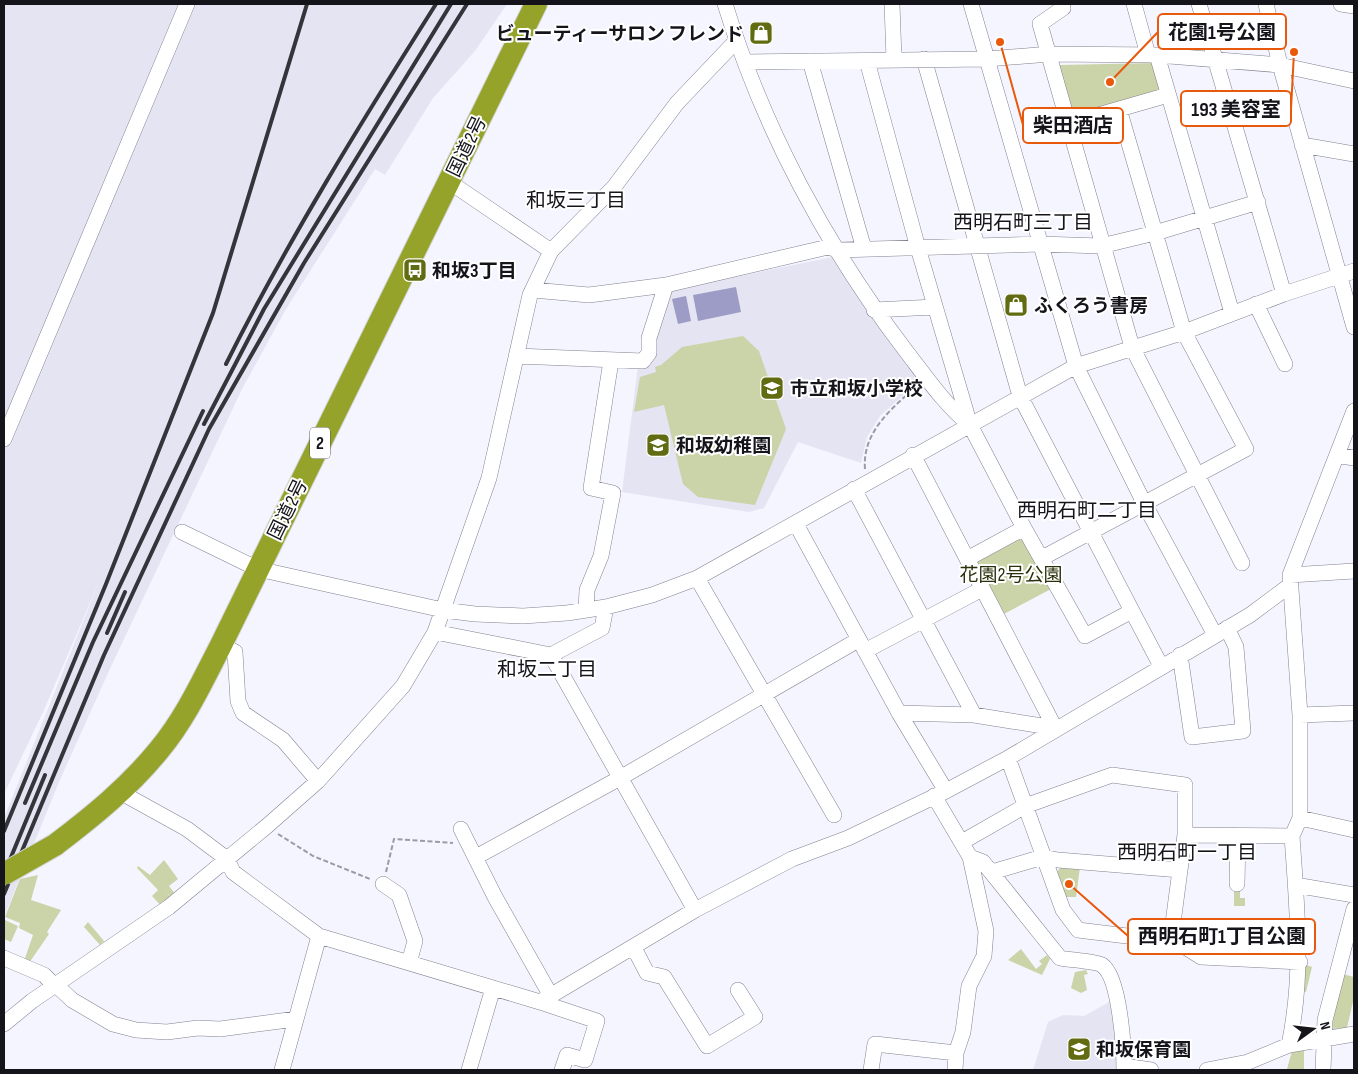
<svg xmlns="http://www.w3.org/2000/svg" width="1358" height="1074" font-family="'Sofia Sans Condensed','Noto Sans JP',sans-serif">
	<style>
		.built { fill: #e4e4f3 }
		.green { fill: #cbd3a8 }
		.water { fill: #9c9cc6 }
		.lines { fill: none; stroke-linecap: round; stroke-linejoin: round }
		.minor-casing { stroke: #828291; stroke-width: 16 }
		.highway-casing { stroke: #d5d5d6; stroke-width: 24 }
		.path { stroke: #9b9ba4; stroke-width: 2; stroke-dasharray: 5 2.5; stroke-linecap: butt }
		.minor { stroke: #fff; stroke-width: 15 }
		.highway { stroke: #95a32b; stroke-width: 22 }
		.rail { stroke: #34343b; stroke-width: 4 }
		.highway-bridge-casing { stroke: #d5d5d6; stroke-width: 24; stroke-linecap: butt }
		.highway-bridge { stroke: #95a32b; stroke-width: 22 }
		.labels { text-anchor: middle; stroke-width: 4; stroke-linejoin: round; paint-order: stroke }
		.shield { fill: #fff; stroke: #5a5a5f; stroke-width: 1 }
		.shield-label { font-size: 18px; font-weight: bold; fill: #14141a }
		.poi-label { font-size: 19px; font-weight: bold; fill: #14141a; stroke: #fff; text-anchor: start }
		.street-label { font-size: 19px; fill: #14141a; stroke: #fff }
		.park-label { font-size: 19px; fill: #2b300c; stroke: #fff }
		.neighbourhood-label { font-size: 20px; fill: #14141a; stroke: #fff }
		.leader { fill: none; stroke: #e8590c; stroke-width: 2 }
		.callout-dot { fill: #e8590c; stroke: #fff; stroke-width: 2 }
		.callout { fill: #fff; stroke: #e8590c; stroke-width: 2 }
		.callout-label { font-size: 20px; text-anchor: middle; font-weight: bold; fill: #14141a }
	</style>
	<rect width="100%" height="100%" fill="#f4f5ff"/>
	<!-- built -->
	<path class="built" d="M4 4H507L475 51 433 98 385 175 375 169 286 309 242 389 108 673 59 782 4 917V818L101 577 44 710 4 794Z
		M833 257 919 381 880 416 867 437 861 463 798 442 764 508 749 512 622 492 638 366 655 337 670 290Z
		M1111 1001 1118 1070H1033L1048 1022 1063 1015 1084 1016Z"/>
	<!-- green -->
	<path class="green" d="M1153 63 1163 92 1070 117 1059 72 1060 65Z
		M743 336 759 351 786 429 755 505 698 497 683 484 664 405 634 412 640 377 656 372 655 367 661 365 682 347Z
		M1021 536 1051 589 1002 615 974 561Z
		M164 860 178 879 169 886 176 895 172 898 166 891 172 899 162 907 152 896 158 890 137 868 138 866 150 875Z
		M1062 865 1080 867 1076 897H1065L1057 872Z
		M38 875 31 900 61 910 47 932 49 934 29 963 24 961 33 935 19 928 20 923 5 917 20 879Z
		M1234 889H1240V898H1245V906H1234Z
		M5 920 18 926 11 942 4 939Z
		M88 922 104 941 100 945 84 927Z
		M1021 949 1036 969 1042 964 1039 961 1047 955 1050 959 1042 975 1008 960Z
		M1303 964 1312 967 1306 992 1302 991Z
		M1086 970 1088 974 1084 975 1087 990 1081 993 1071 988 1075 972Z
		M1343 974 1354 977V997L1347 1028 1331 1029Z
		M1304 1047V1070L1287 1069 1292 1051Z"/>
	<!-- water -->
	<path class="water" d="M736 287 741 312 698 321 693 295Z
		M686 296 691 321 678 324 672 299Z"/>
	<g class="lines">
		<!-- minor casing -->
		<g class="minor-casing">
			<path id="minor" d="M725 4C763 128 827 248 906 351 926 377 944 404 970 425
				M892 4 894 59
				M971 4 1076 366 1145 505 1215 635
				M1062 4 1063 8 1040 24 1132 347 1242 563
				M1134 4 1148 55
				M1199 4 1284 294
				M1266 4 1280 65 1354 327
				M1341 4 1354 6
				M1157 55 1232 313
				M924 59 1020 396 1132 611
				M810 61 864 249
				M867 61 918 248 970 425 1024 528 1085 636 1132 611 1161 666
				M746 62 987 59 1050 54 1157 55 1280 65 1354 81
				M1067 124 1168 95
				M1302 145 1354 154
				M448 181 551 251
				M533 290 589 295 666 285
				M1256 304 1285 364
				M874 310 935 307
				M516 356 643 361 649 353V338L666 285 828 247 838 250 1040 244 1101 246 1155 233 1258 202
				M4 439 187 4
				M913 455 1055 728
				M1337 455 1354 458
				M854 489 974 715
				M796 524 899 713 946 791
				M182 532 258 569 443 610 475 614 523 616 567 613 606 607 652 595 697 578 1076 366 1184 332 1284 294 1354 271
				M1042 558 1246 449 1184 332 1119 109
				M967 559 1024 528
				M1290 575 1354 571
				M697 578 834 815
				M606 607 602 628 551 655 695 910
				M586 610 587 590 601 556 613 493 591 488 611 361
				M435 632 551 655
				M221 645 235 652 238 701 243 713 283 740 318 781
				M865 651 982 589
				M1180 655 1192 737 1243 731 1236 647 1227 628
				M899 713 974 715 1055 728
				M1300 715 1354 713
				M1008 758 1063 910 1078 930 1127 936 1171 938 1201 957 1300 962
				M120 792 187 829 227 859 233 872 319 936 540 1002 695 910 792 859 848 838 946 791 1008 758 1250 615 1289 586
				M934 796 970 857 986 931 984 956 969 986 963 1032 956 1053 955 1070
				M1300 818 1354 830
				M461 829 495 897 551 996
				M1185 835 1292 836
				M962 842 1025 806 1112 775 1185 785V835L1180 870 1058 860 1043 857 992 872
				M476 857 620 778 858 640
				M970 857 983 862 1060 958C1070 960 1094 961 1102 965 1120 977 1124 1049 1124 1070
				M383 884 399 895 415 941 409 963
				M1237 884 1238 835
				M1295 885 1354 895
				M1171 938 1180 870
				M634 948 647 973 664 977 707 1046 755 1017 738 990
				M4 958 44 975 55 986
				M56 985 72 1000 113 1024 136 1030 167 1032 198 1028 220 1029 296 1019
				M540 1002 597 1021 585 1060 567 1055 562 1070
				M4 1024 32 1001 169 907 267 826 318 781 403 686 435 632 489 478 530 295 551 251 614 187 677 103 736 41
				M1289 1045C1304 973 1297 909 1292 836L1300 818V715L1290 575 1354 411
				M1124 1066 1151 1070
				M282 1070 319 936
				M469 1070 493 988
				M871 1070 875 1044 956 1053
				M1207 1070 1248 1062 1289 1045 1354 1034
				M1323 1070 1325 1020 1354 909"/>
		</g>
		<!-- highway casing -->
		<g class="highway-casing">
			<path id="highway" d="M55 845C92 817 129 787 159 750 185 719 203 680 221 645L536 4"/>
		</g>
		<!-- path -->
		<path class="path" d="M865 469C862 432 892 408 917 386
			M278 834 313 856 370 879
			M386 872 394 839 453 843"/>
		<!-- minor -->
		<use href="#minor" class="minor"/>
		<!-- highway -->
		<use href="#highway" class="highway"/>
		<!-- rail -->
		<path class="rail" d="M226 364C288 240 362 121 436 4
			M204 424 264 309 451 4
			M107 633 125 592
			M25 803 93 642 203 411
			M4 831 106 584 213 313 307 4
			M4 874 45 775
			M4 894 104 655 209 429 304 263 467 4"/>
		<!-- highway-bridge casing -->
		<g class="highway-bridge-casing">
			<path id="highway-bridge" d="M4 874 55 845"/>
		</g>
		<!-- highway-bridge -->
		<use href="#highway-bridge" class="highway-bridge"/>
	</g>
	<!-- icons -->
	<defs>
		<g id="shop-square" transform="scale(1.25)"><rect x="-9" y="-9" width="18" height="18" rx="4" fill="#616b11" stroke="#fff"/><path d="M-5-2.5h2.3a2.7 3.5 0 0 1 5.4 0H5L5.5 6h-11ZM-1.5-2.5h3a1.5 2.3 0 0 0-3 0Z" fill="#fff"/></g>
		<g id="bus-square" transform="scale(1.25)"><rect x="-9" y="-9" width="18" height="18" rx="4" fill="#616b11" stroke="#fff"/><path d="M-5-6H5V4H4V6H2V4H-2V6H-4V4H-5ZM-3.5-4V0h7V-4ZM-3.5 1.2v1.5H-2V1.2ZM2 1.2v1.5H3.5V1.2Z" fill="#fff"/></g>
		<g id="school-square" transform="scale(1.25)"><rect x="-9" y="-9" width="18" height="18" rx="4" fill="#616b11" stroke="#fff"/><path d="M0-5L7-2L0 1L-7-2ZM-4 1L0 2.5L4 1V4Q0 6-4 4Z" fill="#fff"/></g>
	</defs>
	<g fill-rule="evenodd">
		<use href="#shop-square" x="761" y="33"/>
		<use href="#bus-square" x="415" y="270"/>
		<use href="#shop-square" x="1016" y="305"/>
		<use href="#school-square" x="772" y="388"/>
		<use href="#school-square" x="658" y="445"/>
		<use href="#school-square" x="1079" y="1049"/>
	</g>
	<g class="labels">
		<!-- shield labels -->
		<rect class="shield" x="310" y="427.5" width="20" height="31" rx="4"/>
		<g class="shield-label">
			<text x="320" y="449">2</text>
		</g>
		<!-- poi labels -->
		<g class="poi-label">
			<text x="744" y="40" text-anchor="end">ビューティーサロン フレンド</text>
			<text x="432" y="277">和坂3丁目</text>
			<text x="1034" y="312">ふくろう書房</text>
			<text x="790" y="395">市立和坂小学校</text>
			<text x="676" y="452">和坂幼稚園</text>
			<text x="1096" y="1056">和坂保育園</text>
		</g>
		<!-- street labels -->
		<g class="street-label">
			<text transform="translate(466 146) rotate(-64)" y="7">国道2号</text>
			<text transform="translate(287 509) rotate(-64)" y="7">国道2号</text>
		</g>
		<!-- park labels -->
		<g class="park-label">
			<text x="1011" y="581">花園2号公園</text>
		</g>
		<!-- neighbourhood labels -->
		<g class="neighbourhood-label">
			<text x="576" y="207">和坂三丁目</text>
			<text x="1023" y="229">西明石町三丁目</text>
			<text x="1087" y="517">西明石町二丁目</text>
			<text x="547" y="676">和坂二丁目</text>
			<text x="1187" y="859">西明石町一丁目</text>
		</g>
	</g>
	<!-- callouts -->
	<path class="leader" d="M1110 82L1158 32M1294 52L1291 109M1000 42L1023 125M1069 884L1128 936"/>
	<g class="callout-dot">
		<circle cx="1110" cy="82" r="5"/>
		<circle cx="1294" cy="52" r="5"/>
		<circle cx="1000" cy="42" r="5"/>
		<circle cx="1069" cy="884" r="5"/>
	</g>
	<g class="callout">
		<rect x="1158" y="14" width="128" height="35" rx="5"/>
		<rect x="1181" y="91" width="110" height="35" rx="5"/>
		<rect x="1023" y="108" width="100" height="35" rx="5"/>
		<rect x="1128" y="919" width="187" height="35" rx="5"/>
	</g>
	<g class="callout-label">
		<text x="1222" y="39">花園1号公園</text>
		<text x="1236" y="116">193 美容室</text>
		<text x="1073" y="132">柴田酒店</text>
		<text x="1222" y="943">西明石町1丁目公園</text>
	</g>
	<!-- border -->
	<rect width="1358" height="1074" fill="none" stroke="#14141a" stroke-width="10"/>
	<!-- north arrow -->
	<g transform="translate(1313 1029) rotate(75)" stroke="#ffffff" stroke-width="4" paint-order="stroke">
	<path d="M0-4L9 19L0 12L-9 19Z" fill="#14141a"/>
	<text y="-8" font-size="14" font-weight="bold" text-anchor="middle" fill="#14141a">N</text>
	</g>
</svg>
